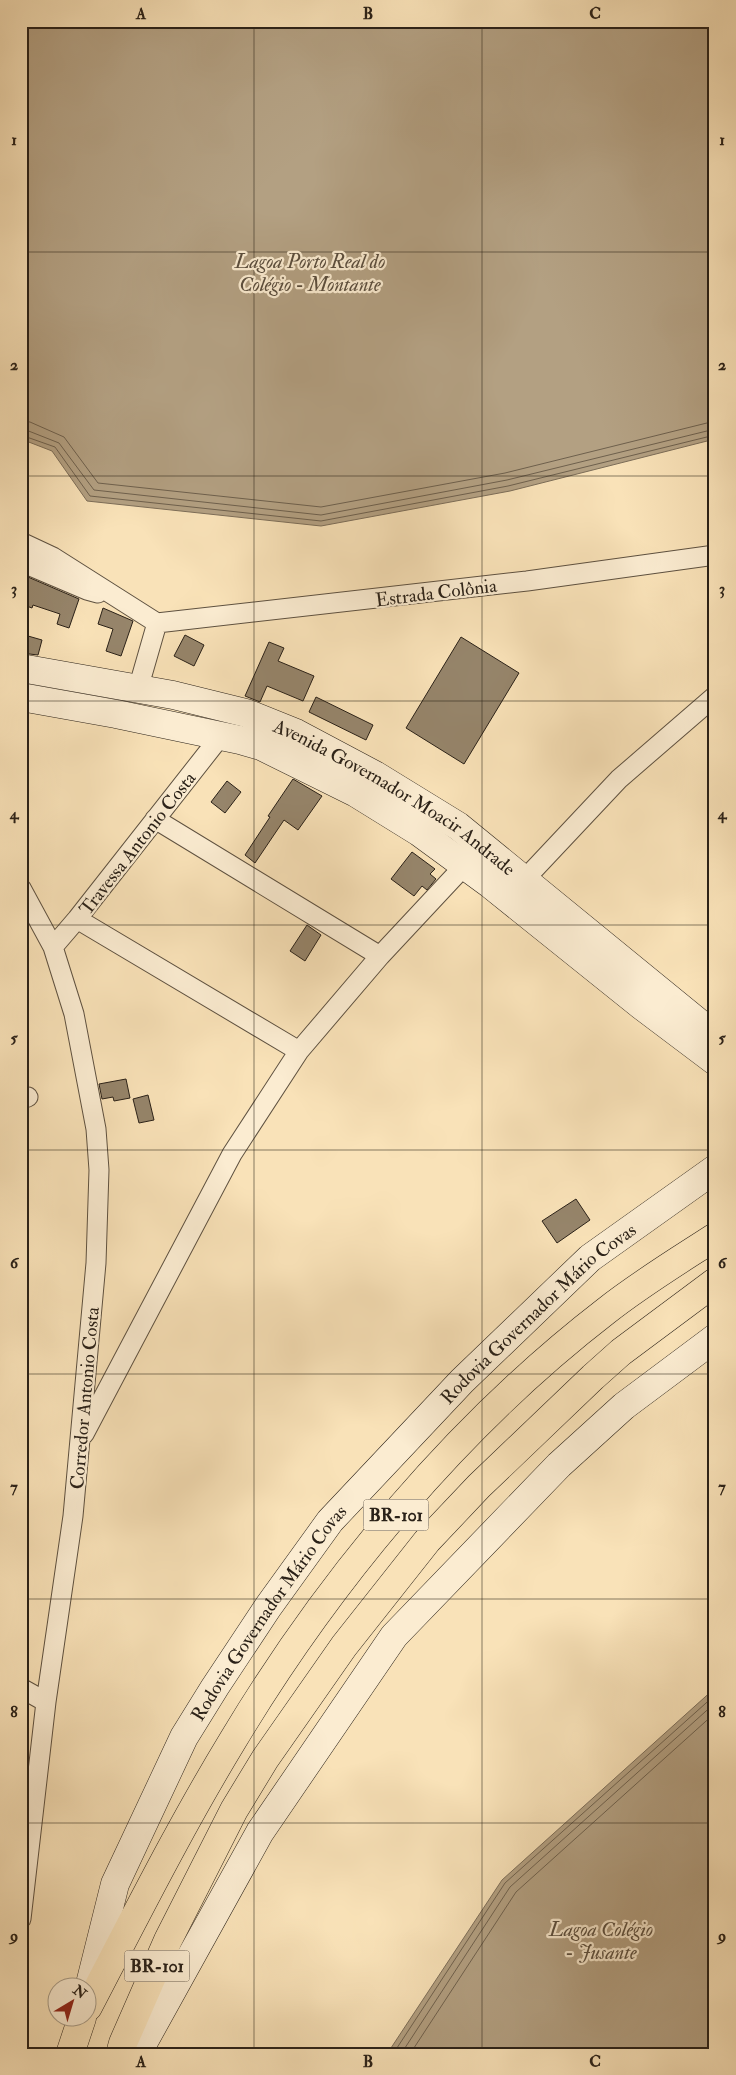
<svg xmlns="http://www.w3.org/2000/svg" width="736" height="2075" font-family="'IM FELL Double Pica',serif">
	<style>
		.water { fill: #b3a082; stroke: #7c6d58 }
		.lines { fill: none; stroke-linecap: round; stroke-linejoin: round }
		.shore { stroke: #6e604d; stroke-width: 1 }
		.building { fill: #96856b; stroke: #2a2118 }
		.minor-casing { stroke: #5e5140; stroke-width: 21 }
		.secondary-casing { stroke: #2a2118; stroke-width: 29 }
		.trunk-casing { stroke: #2a2118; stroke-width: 29 }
		.minor { stroke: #fbecd1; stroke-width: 19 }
		.secondary { stroke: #fbecd1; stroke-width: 28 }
		.trunk { stroke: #f9e2b8; stroke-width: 28 }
		.grid { fill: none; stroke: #2a2118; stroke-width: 1; stroke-opacity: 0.55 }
		.labels { text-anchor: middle; stroke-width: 4.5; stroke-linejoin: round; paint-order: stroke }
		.shield { fill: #fbecd1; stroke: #695e50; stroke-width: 1 }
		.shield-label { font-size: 18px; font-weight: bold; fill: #2a2118 }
		.street-label { font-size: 19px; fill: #2a2118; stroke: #fbecd1 }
		.water-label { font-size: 20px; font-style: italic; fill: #5a4d3d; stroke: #fbecd1 }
		.neatline { fill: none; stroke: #2a2118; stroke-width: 2 }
		.grid-label { font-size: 16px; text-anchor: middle; font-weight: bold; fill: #2a2118 }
	</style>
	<rect width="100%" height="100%" fill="#f9e2b8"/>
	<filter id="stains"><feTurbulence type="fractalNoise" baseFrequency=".004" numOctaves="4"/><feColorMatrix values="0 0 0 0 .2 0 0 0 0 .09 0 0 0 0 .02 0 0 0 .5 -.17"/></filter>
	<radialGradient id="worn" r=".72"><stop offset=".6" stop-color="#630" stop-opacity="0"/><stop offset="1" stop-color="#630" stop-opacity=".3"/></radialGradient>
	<!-- water -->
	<path class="water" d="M21 21H715V439L510 491 321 526 87 501 52 451 21 439Z
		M715 1688V2054H387L502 1880Z"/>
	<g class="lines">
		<!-- shore -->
		<path class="shore" d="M21 421 30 422 64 437 98 483 321 507 505 473 715 421
			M21 428 59 443 94 490 321 515 507 480 715 429
			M21 435 55 447 90 496 321 521 508 486 715 435
			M393 2054 505 1883 715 1695
			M401 2054 510 1887 715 1703
			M410 2054 516 1892 715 1713"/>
	</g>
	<!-- building -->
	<path class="building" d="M21 574 79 599 69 628 57 624 60 614 33 605 32 608 21 604Z
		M103 608 133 621 121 656 106 651 113 629 98 624Z
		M21 634 42 640 38 655 21 653Z
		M185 635 204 645 194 666 174 656Z
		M461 637 519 673 464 764 406 728Z
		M269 642 284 648 278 661 314 676 303 701 267 686 260 702 245 696Z
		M316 697 373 725 366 740 309 712Z
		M293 779 322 796 298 830 284 820 255 863 245 855 270 817 268 816Z
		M227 781 241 792 225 813 211 802Z
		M412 852 435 869 430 874 436 879 427 890 422 886 414 896 391 879Z
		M307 925 321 935 305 961 290 951Z
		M126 1079 130 1098 114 1101 113 1097 102 1099 99 1084Z
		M148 1095 154 1120 139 1123 133 1099Z
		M576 1199 590 1220 557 1243 542 1221Z"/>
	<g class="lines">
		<!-- minor casing -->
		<g class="minor-casing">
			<path id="minor" d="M21 542 53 557 157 623
				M21 562 87 590 98 593
				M157 623 527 581 715 555
				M138 689 157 623
				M155 819 380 956
				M524 880 619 779 715 696
				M21 888 53 947 74 1014 96 1129 99 1170 96 1263 73 1516 46 1702 21 1919
				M77 919 299 1051
				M53 947 77 919 220 737
				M21 1099 28 1097
				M84 1434 232 1154 299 1051 380 956 465 865
				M21 1688 46 1702"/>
		</g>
		<!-- secondary casing -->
		<g class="secondary-casing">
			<g id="secondary">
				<path id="s1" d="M21 668 173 695 246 713 296 733 375 775 458 826 715 1036"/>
				<path d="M21 697 116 714 240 740 261 746 356 793 419 832 490 884 642 1006 715 1061"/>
				<path id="s2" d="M88 1992 115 1884 184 1737 215 1687 268 1607 330 1521 462 1381 590 1258 715 1169"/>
				<path d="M137 2054 260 1832 394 1636 559 1465 624 1406 715 1338"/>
			</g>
		</g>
		<!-- trunk casing -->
		<g class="trunk-casing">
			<path id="trunk" d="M88 2007C135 1917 180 1827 233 1740 329 1580 458 1425 606 1311 640 1284 678 1261 715 1237
				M70 2054 82 2018
				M120 2054 123 2043 168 1940 234 1810 265 1759 344 1646 427 1541 479 1486 593 1377 621 1352 715 1282"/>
		</g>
		<!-- minor -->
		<use href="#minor" class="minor"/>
		<!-- secondary -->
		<use href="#secondary" class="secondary"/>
		<!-- trunk -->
		<use href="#trunk" class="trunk"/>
	</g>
	<!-- grid -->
	<path class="grid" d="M254 21V2054M482 21V2054M21 252H715M21 476H715M21 701H715M21 925H715M21 1150H715M21 1374H715M21 1599H715M21 1823H715"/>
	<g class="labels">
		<!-- shield labels -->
		<g class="shield">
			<rect x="363.5" y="1499.5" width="65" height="31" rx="4"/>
			<rect x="124.5" y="1950.5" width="65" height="31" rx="4"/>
		</g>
		<g class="shield-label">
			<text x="396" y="1521">BR-101</text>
			<text x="157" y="1972">BR-101</text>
		</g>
		<!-- street labels -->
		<g class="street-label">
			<text transform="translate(436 592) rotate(-7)" y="7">Estrada Colônia</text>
			<text dy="7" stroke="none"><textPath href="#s1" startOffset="401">Avenida Governador Moacir Andrade</textPath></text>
			<text transform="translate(137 843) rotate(-52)" y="7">Travessa Antonio Costa</text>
			<text dy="7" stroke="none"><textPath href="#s2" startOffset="829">Rodovia Governador Mário Covas</textPath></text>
			<text transform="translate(84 1398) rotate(-85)" y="7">Corredor Antonio Costa</text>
			<text dy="7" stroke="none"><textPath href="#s2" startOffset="424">Rodovia Governador Mário Covas</textPath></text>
		</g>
		<!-- water labels -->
		<g class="water-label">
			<text x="310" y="268">Lagoa Porto Real do<tspan x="310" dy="23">Colégio - Montante</tspan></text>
			<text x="601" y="1936">Lagoa Colégio<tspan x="601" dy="23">- Jusante</tspan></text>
		</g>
	</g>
	<!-- margin -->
	<rect width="736" height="2075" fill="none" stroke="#f9e2b8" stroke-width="55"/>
	<!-- north arrow -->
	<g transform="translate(72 2002) rotate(38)"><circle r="24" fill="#fbecd1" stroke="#a79b87"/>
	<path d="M0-4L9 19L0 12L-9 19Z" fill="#8f2418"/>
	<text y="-8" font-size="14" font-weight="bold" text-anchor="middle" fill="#2a2118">N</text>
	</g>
	<rect x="28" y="28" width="680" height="2020" class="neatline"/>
	<g class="grid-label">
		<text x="141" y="19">A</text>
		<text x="368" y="19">B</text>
		<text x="595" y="19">C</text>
		<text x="14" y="145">1</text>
		<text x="722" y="145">1</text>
		<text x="14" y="370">2</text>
		<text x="722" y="370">2</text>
		<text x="14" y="594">3</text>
		<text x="722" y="594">3</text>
		<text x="14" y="819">4</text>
		<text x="722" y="819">4</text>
		<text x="14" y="1043">5</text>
		<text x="722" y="1043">5</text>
		<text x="14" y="1268">6</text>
		<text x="722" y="1268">6</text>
		<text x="14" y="1492">7</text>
		<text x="722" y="1492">7</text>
		<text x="14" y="1717">8</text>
		<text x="722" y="1717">8</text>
		<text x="14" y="1941">9</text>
		<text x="722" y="1941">9</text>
		<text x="141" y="2067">A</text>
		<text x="368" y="2067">B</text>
		<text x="595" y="2067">C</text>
	</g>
	<rect width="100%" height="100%" filter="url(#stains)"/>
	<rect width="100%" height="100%" fill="url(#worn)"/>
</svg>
